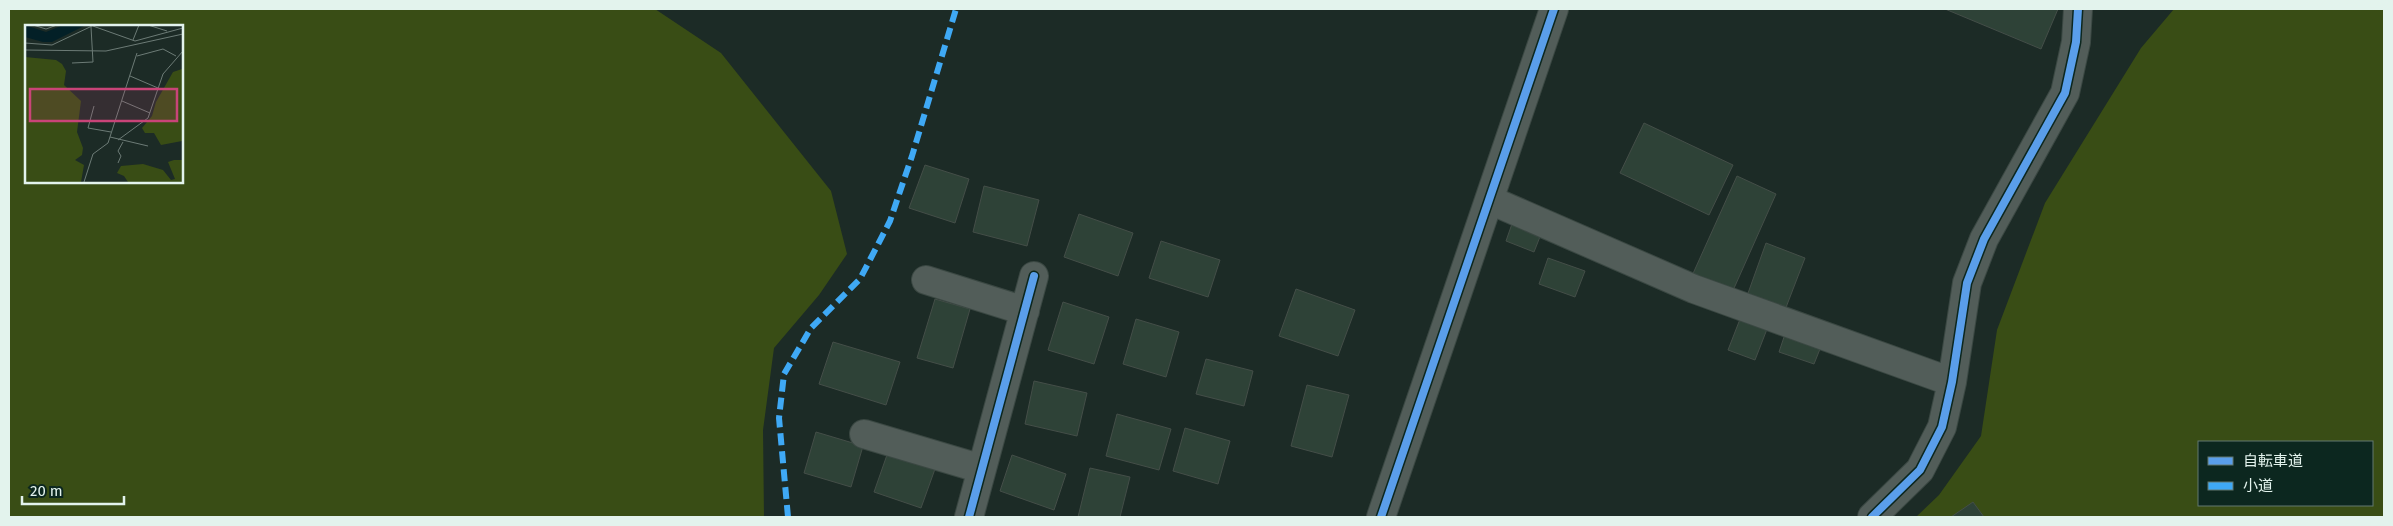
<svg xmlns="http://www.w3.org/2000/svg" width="2393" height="526" font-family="'Fira Sans','Noto Sans JP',sans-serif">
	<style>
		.green { fill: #394d15; fill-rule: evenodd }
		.building { fill: #2e4237; stroke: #444e48 }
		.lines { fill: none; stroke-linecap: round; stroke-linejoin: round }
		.street-casing { stroke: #3b4843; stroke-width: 30 }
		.street { stroke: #525d59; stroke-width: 28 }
		.quiet { stroke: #3fa9f5; stroke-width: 6; stroke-dasharray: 12 6; stroke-linecap: butt }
		.cycleway-casing { stroke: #0c271f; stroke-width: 11 }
		.cycleway { stroke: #5a9eea; stroke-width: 8 }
		.inset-road { fill: none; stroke: #6c7b76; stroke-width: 1 }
		.view { fill: #c94478; fill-opacity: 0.15; stroke: #c94478; stroke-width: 2.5 }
		.inset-edge { fill: none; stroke: #e3f3ed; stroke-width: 2.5 }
	</style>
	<rect width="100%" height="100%" fill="#1c2b26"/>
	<!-- green -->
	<path class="green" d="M9 9H655L721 53 831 191 847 254 819 295 774 348 763 430 764 517H9ZM26 26H181V181H26Z
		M2174 9H2384V517H1916L1939 495 1981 436 1997 330 2045 203 2141 48ZM2199 442H2372V505H2199Z"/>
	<!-- building -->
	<path class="building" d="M1945 9H2058L2041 49Z
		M1644 123 1733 165 1709 215 1620 173Z
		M925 165 969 179 955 223 909 208Z
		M1737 176 1776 194 1731 295 1691 278Z
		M984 186 1039 200 1027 246 973 232Z
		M1079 214 1133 233 1118 276 1064 257Z
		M1514 218 1543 229 1534 252 1506 241Z
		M1161 241 1220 260 1208 297 1149 278Z
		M1766 243 1805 258 1785 310 1747 296Z
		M1548 258 1585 271 1575 297 1539 284Z
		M1296 289 1355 310 1338 356 1279 336Z
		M935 299 970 309 953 368 917 358Z
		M1063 302 1109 317 1094 364 1048 350Z
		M1742 314 1769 324 1755 360 1728 350Z
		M1136 319 1179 332 1166 377 1123 364Z
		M1786 331 1822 344 1814 364 1779 352Z
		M833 342 900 362 886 405 819 384Z
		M1206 359 1253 371 1244 406 1196 394Z
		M1034 381 1087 393 1077 436 1025 424Z
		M1307 385 1349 395 1332 457 1291 446Z
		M1117 414 1171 429 1159 470 1106 456Z
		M1185 428 1230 441 1218 484 1173 471Z
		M816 432 863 446 851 487 804 473Z
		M888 452 935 469 921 508 874 492Z
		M1012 455 1066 474 1054 510 1000 491Z
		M1090 468 1130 477 1120 517H1078Z
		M1973 502 1984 517H1951Z"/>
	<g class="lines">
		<!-- street casing -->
		<g class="street-casing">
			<path id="street" d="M1490 200 1694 289 1952 382
				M926 280 1025 311
				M864 434 982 469
				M969 517 1034 276
				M1381 517 1554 9
				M1872 517 1920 470 1942 427 1952 382 1967 283 1984 239 2065 93 2076 42 2078 9"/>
		</g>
		<!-- street -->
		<use href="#street" class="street"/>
		<!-- quiet -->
		<path class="quiet" d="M788 517 779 418 784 374 811 328 860 279 890 221 912 156 956 9"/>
		<!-- cycleway casing -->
		<g class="cycleway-casing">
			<path id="cycleway" d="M969 517 1034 276
				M1381 517 1554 9
				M1872 517 1920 470 1942 427 1952 382 1967 283 1984 239 2065 93 2076 42 2078 9"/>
		</g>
		<!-- cycleway -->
		<use href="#cycleway" class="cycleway"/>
	</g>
	<!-- overview -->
	<g transform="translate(25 25)">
		<rect width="158" height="158" fill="#1c2b26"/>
		<path d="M0 32 31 35 37 39 41 46 39 60 56 76 52 107 58 123 57 130 50 135 59 140 56 157H0ZM157 44V116L136 120 129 108H120L117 103 127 91 131 77 148 47ZM149 135H157V157H103L99 151 92 148 96 141 118 139 138 145 146 155 150 154 143 137Z" fill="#394d15"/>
		<path d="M0 0 21 7 38 0H61L27 17H18L0 12Z" fill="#032027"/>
		<path class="inset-road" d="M8 0 21 4 32 0M65 0 110 16 158 3M123 0 142 6M108 15 114 0M0 18 27 20 67 1M0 25 81 26 158 9M112 31 138 24 151 31M47 38 68 37 66 2M105 51 133 63M97 76 125 88M69 81 63 103 86 107M85 112 123 121M93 115 123 93 138 49 158 26M93 138 96 131 93 126 98 117M59 157 68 129 83 118 112 28"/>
		<path class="view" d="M5 64H152V96H5Z"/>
		<rect width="158" height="158" class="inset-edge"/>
	</g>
	<!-- border -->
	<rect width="2393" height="526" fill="none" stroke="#e3f3ed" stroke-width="20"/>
	<!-- legend -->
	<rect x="2198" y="441" width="175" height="65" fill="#0c271f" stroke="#627971"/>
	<rect x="2208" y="457" width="25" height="8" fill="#5a9eea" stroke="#627971"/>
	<text x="2243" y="466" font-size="15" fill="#e3f3ed">自転車道</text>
	<rect x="2208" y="482" width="25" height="8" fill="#3fa9f5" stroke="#627971"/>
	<text x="2243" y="491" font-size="15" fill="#e3f3ed">小道</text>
	<!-- scale -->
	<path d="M22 496v8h102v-8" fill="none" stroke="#e3f3ed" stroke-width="2.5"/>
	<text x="30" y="496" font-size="15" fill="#e3f3ed" stroke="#0c271f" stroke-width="4" paint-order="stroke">20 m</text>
</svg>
